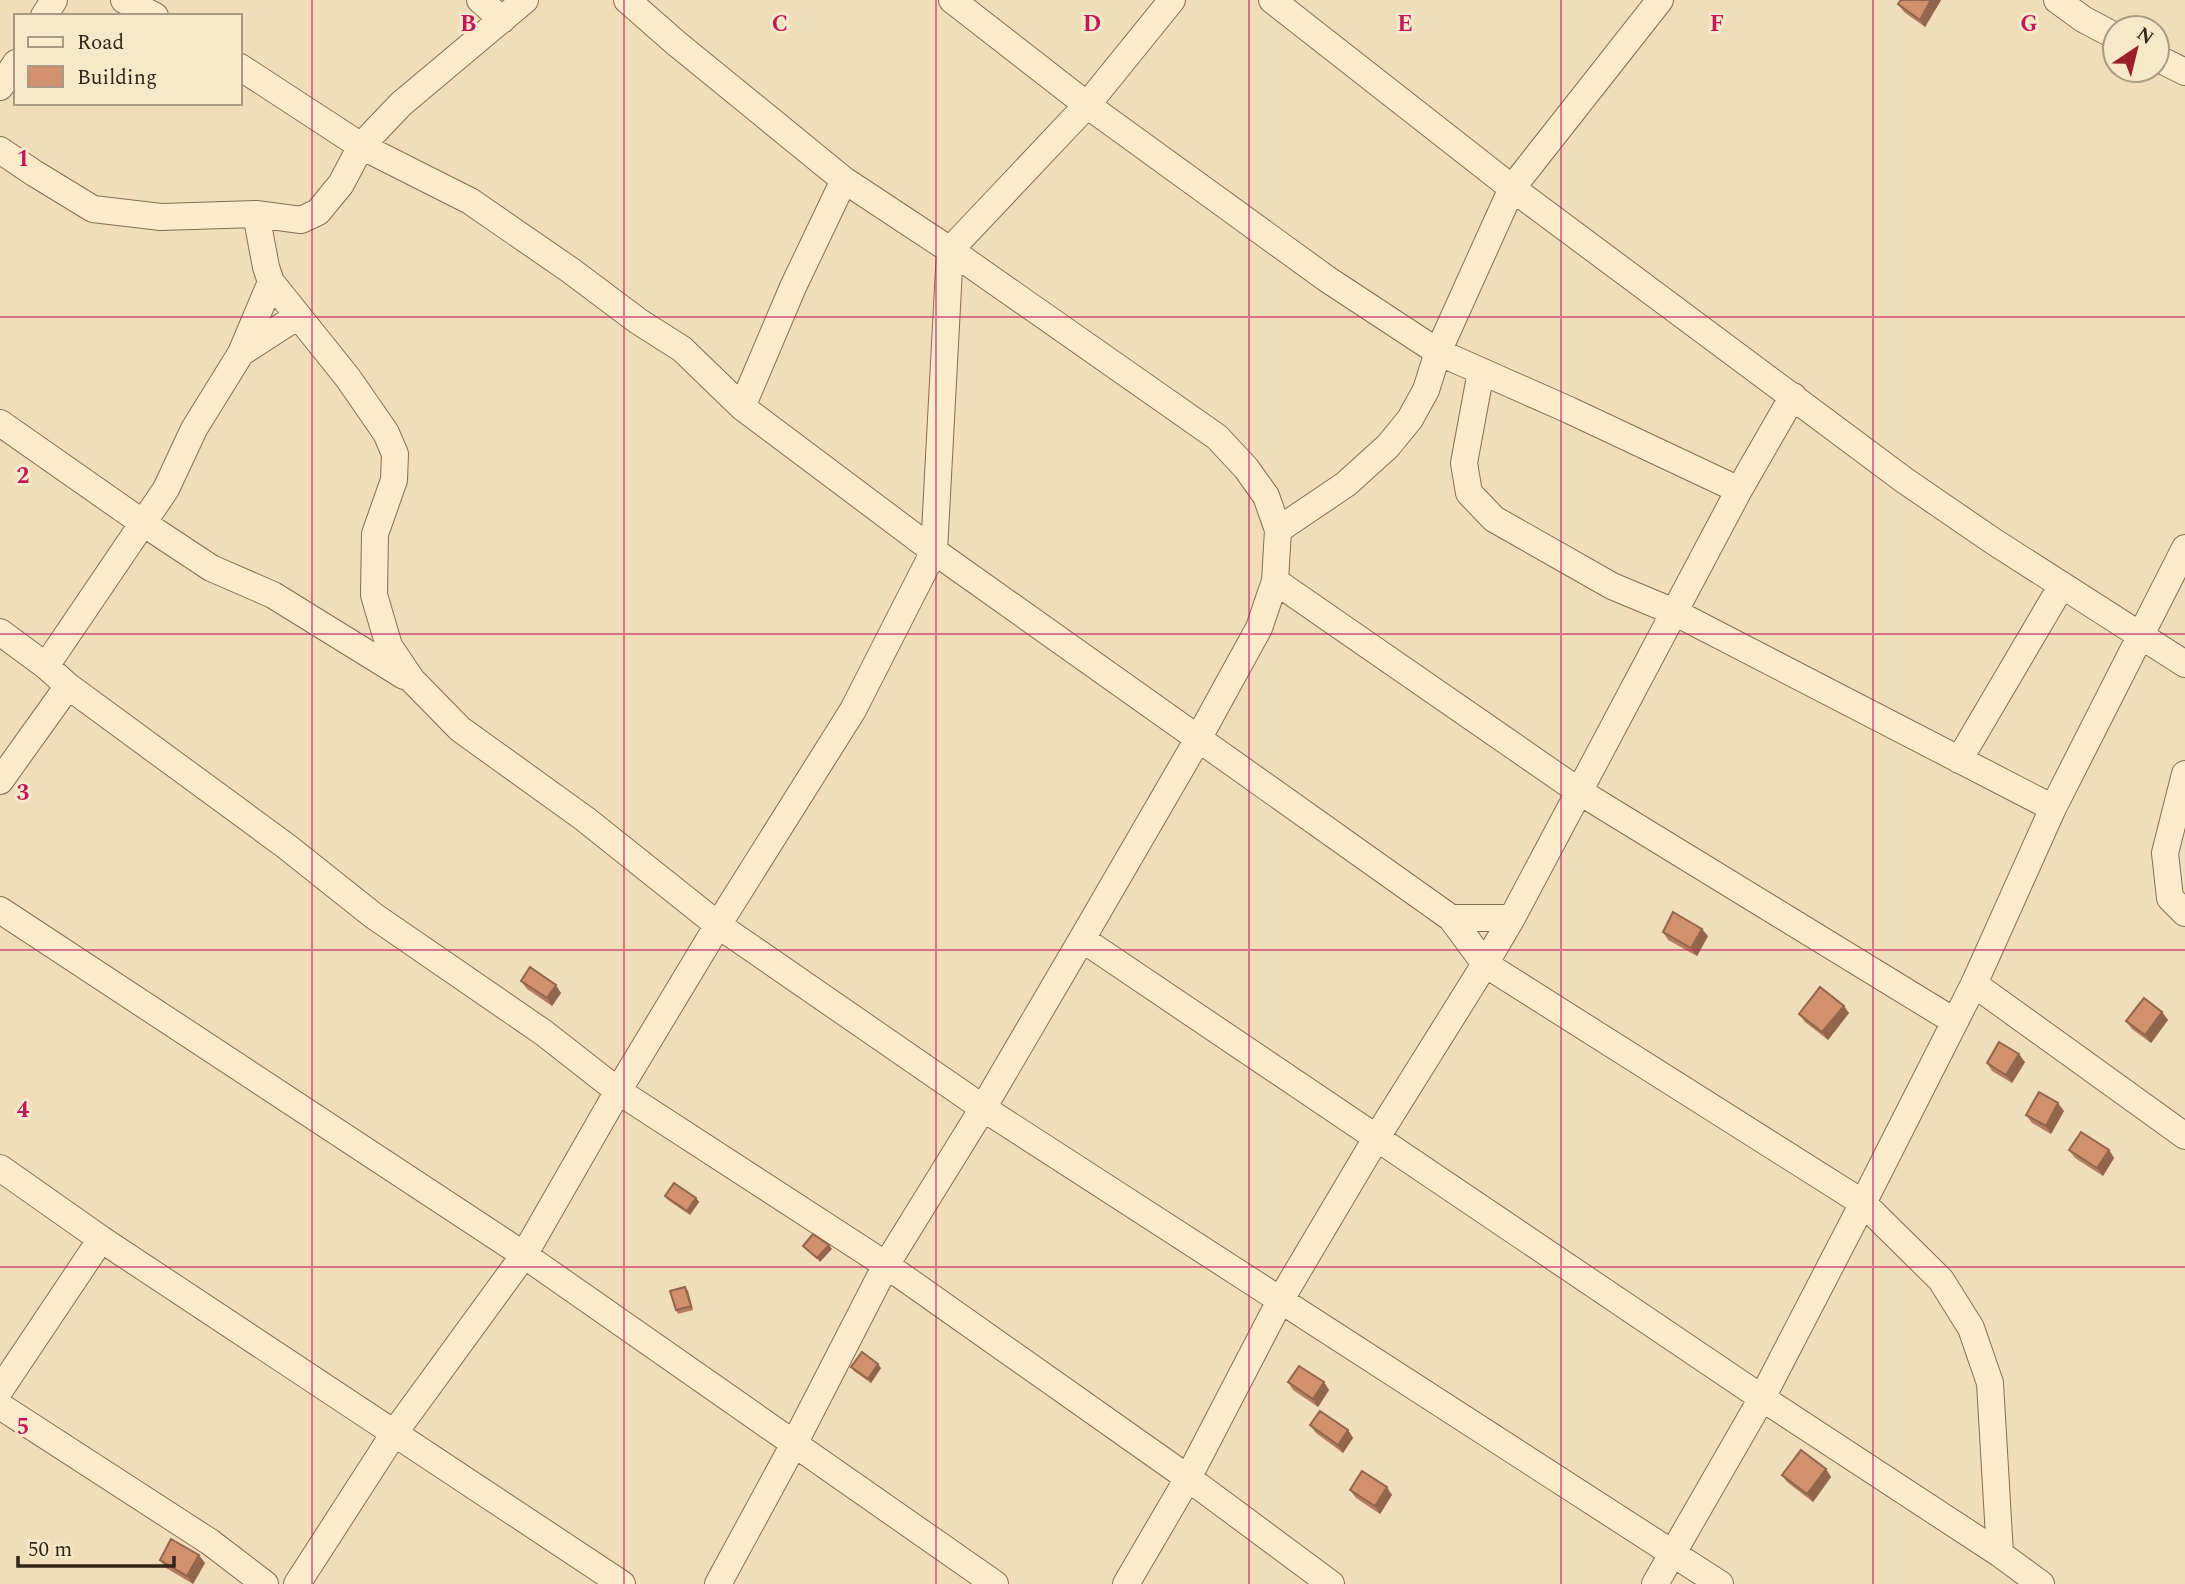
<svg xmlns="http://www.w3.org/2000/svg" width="2185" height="1584" font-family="Spectral,serif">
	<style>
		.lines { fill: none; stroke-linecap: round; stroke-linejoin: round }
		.minor-casing { stroke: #876c53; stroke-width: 28 }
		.minor { stroke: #fbebcc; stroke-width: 26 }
		.wall { fill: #b47d5d }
		.shaded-wall { fill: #92664c }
		.building { fill: #d1916c; stroke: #92664c; stroke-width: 2 }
		.grid { fill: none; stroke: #c2185b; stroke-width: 2; stroke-opacity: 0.55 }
		.grid-label { font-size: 23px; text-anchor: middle; font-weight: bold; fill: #c2185b; stroke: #f7e8c9; stroke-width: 6; stroke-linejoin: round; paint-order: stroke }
	</style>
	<rect width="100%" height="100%" fill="#f0ddb9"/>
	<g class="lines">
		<!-- minor casing -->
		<g class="minor-casing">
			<path id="minor" d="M124 0 155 16
				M480 0 502 20
				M627 0 676 43 844 180 950 250 1087 105 1172 0
				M952 0 1087 105 1327 279 1438 352 1569 410 1739 490
				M1272 0 1512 188 1904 480 1993 541 2185 664
				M2057 0 2083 19 2115 36
				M44 16 54 0
				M2157 58 2185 72
				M240 67 361 146 470 201 570 270 638 321 682 349 742 407 934 551 950 250
				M0 87 16 63
				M0 150 34 173 93 209 161 217 256 214 266 267 271 282 348 378 386 433 395 454 394 480 375 534 374 595 389 646 412 680 460 729 585 819 718 925 618 1091 524 1255 395 1432 297 1584
				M256 214 301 220 318 212 341 184 361 146 401 104 525 0
				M241 353 298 316
				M1481 371 1464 463 1469 493 1494 519 1612 586 1674 612 2053 808
				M742 407 793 287 844 180
				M0 423 143 523 211 568 273 595 404 676
				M1278 530 1346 484 1388 446 1410 419 1426 390 1438 352 1512 188 1660 0
				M1275 581 1580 792 1954 1021
				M0 632 46 666 68 686 286 846 374 916 544 1033 618 1091 886 1265 1188 1478 1331 1584
				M46 666 166 489 194 429 241 353 271 282
				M1959 760 2062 585
				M2185 774 2165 853 2170 898 2185 913
				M0 781 68 686
				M0 910 524 1255 995 1584
				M1451 918H1512
				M1082 939 1762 1398 2000 1554 2041 1584
				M1974 984 2185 1136
				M0 1168 101 1239 622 1584
				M0 1390 101 1239
				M0 1406 210 1542 265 1584
				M718 1584 794 1444 886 1265 983 1108 1082 939 1198 739 1259 628 1275 581 1278 530 1266 496 1246 468 1217 437 950 250
				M1126 1584 1188 1478 1281 1299 1377 1137 1485 964 1512 918 1739 490 1793 396
				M1655 1584 1762 1398 1863 1203 1974 984 2053 808 2185 548
				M1720 1584 983 1108 718 925 853 710 934 551 1451 918 1485 964 1863 1203 1941 1280 1971 1328 1990 1383 2000 1554"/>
		</g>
		<!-- minor -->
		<use href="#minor" class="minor"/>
	</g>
	<!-- wall -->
	<path class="wall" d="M1901 0H1941L1925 27 1904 12 1898 4Z
		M1663 932 1708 936 1697 956 1668 940Z
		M521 981 561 993 552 1006 527 989Z
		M2162 1012 2168 1020 2151 1043 2132 1029 2126 1021Z
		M1849 1013 1828 1040 1805 1022 1799 1014Z
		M2025 1062 2012 1083 1992 1071 1987 1063Z
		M2064 1111 2051 1134 2032 1123 2026 1115Z
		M2069 1150H2109L2114 1158 2103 1176 2075 1158Z
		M665 1196 696 1198 699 1202 690 1215 668 1200Z
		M688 1291 693 1310 678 1314 676 1310Z
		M851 1367 881 1368 871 1383 854 1371Z
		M1288 1382 1329 1390 1318 1407 1293 1390Z
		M1310 1425 1348 1430 1353 1438 1343 1453 1316 1433Z
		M1826 1469 1831 1477 1813 1502 1787 1482 1782 1475Z
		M1350 1490 1392 1495 1380 1514 1356 1498Z
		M160 1560 205 1563 193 1584 166 1568Z"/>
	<!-- shaded-wall -->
	<path class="shaded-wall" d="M1931 0H1941L1925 27 1920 20Z
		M1702 929 1708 936 1697 956 1691 948Z
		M556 985 561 993 552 1006 547 998Z
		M1844 1006 1849 1013 1828 1040 1822 1032Z
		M2162 1012 2168 1020 2151 1043 2145 1035Z
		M2019 1054 2025 1062 2012 1083 2006 1075Z
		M2058 1103 2064 1111 2051 1134 2046 1126Z
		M2109 1150 2114 1158 2103 1176 2097 1168Z
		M696 1198 699 1202 690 1215 687 1211Z
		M829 1245 832 1249 820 1262 817 1258Z
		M685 1287 688 1291 693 1310 691 1306Z
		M878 1364 881 1368 871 1383 868 1379Z
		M1324 1382 1329 1390 1318 1407 1313 1399Z
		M1348 1430 1353 1438 1343 1453 1338 1445Z
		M1826 1469 1831 1477 1813 1502 1807 1494Z
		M1387 1487 1392 1495 1380 1514 1375 1506Z
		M199 1555 205 1563 193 1584 187 1576Z"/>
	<!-- building -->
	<path class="building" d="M1901 0H1931L1920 20 1898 4Z
		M1673 912 1702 929 1691 948 1663 932Z
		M530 967 556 985 547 998 521 981Z
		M1820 987 1844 1006 1822 1032 1799 1014Z
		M2144 998 2162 1012 2145 1035 2126 1021Z
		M1999 1042 2019 1054 2006 1075 1987 1063Z
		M2039 1092 2058 1103 2046 1126 2026 1115Z
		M2081 1132 2109 1150 2097 1168 2069 1150Z
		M674 1183 696 1198 687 1211 665 1196Z
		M813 1234 829 1245 817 1258 803 1246Z
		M685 1287 691 1306 676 1310 670 1291Z
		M862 1352 878 1364 868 1379 851 1367Z
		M1299 1366 1324 1382 1313 1399 1288 1382Z
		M1320 1411 1348 1430 1338 1445 1310 1425Z
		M1801 1450 1826 1469 1807 1494 1782 1475Z
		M1362 1471 1387 1487 1375 1506 1350 1490Z
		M171 1539 199 1555 187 1576 160 1560Z"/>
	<!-- grid -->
	<path class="grid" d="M312 0V1584M624 0V1584M936 0V1584M1249 0V1584M1561 0V1584M1873 0V1584M0 317H2185M0 634H2185M0 950H2185M0 1267H2185"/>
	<g class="grid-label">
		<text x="468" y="31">B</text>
		<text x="780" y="31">C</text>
		<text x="1092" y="31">D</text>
		<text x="1405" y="31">E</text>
		<text x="1717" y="31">F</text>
		<text x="2029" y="31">G</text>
		<text x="23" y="166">1</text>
		<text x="23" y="483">2</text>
		<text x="23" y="800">3</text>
		<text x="23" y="1117">4</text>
		<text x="23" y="1434">5</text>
	</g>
	<!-- legend -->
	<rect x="14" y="14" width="228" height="91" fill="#f7e8c9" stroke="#a99a83" stroke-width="2"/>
	<rect x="28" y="37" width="35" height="10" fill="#fbebcc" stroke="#a99a83" stroke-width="2"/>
	<text x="77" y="49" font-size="21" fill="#352519">Road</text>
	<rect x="28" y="66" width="35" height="21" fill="#d1916c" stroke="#a99a83" stroke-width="2"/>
	<text x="77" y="84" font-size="21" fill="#352519">Building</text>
	<!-- north arrow -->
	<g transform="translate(2136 49) rotate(35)"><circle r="33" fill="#f7e8c9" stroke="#a99a83" stroke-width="2"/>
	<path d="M0-5L12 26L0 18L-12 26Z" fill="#9a1f26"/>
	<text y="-10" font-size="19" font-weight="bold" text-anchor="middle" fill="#352519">N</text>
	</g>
	<!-- scale -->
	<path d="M18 1556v10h156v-10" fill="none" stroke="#352519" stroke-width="3.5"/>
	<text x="28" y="1556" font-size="21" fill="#352519" stroke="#f7e8c9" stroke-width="5" paint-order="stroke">50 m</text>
</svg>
